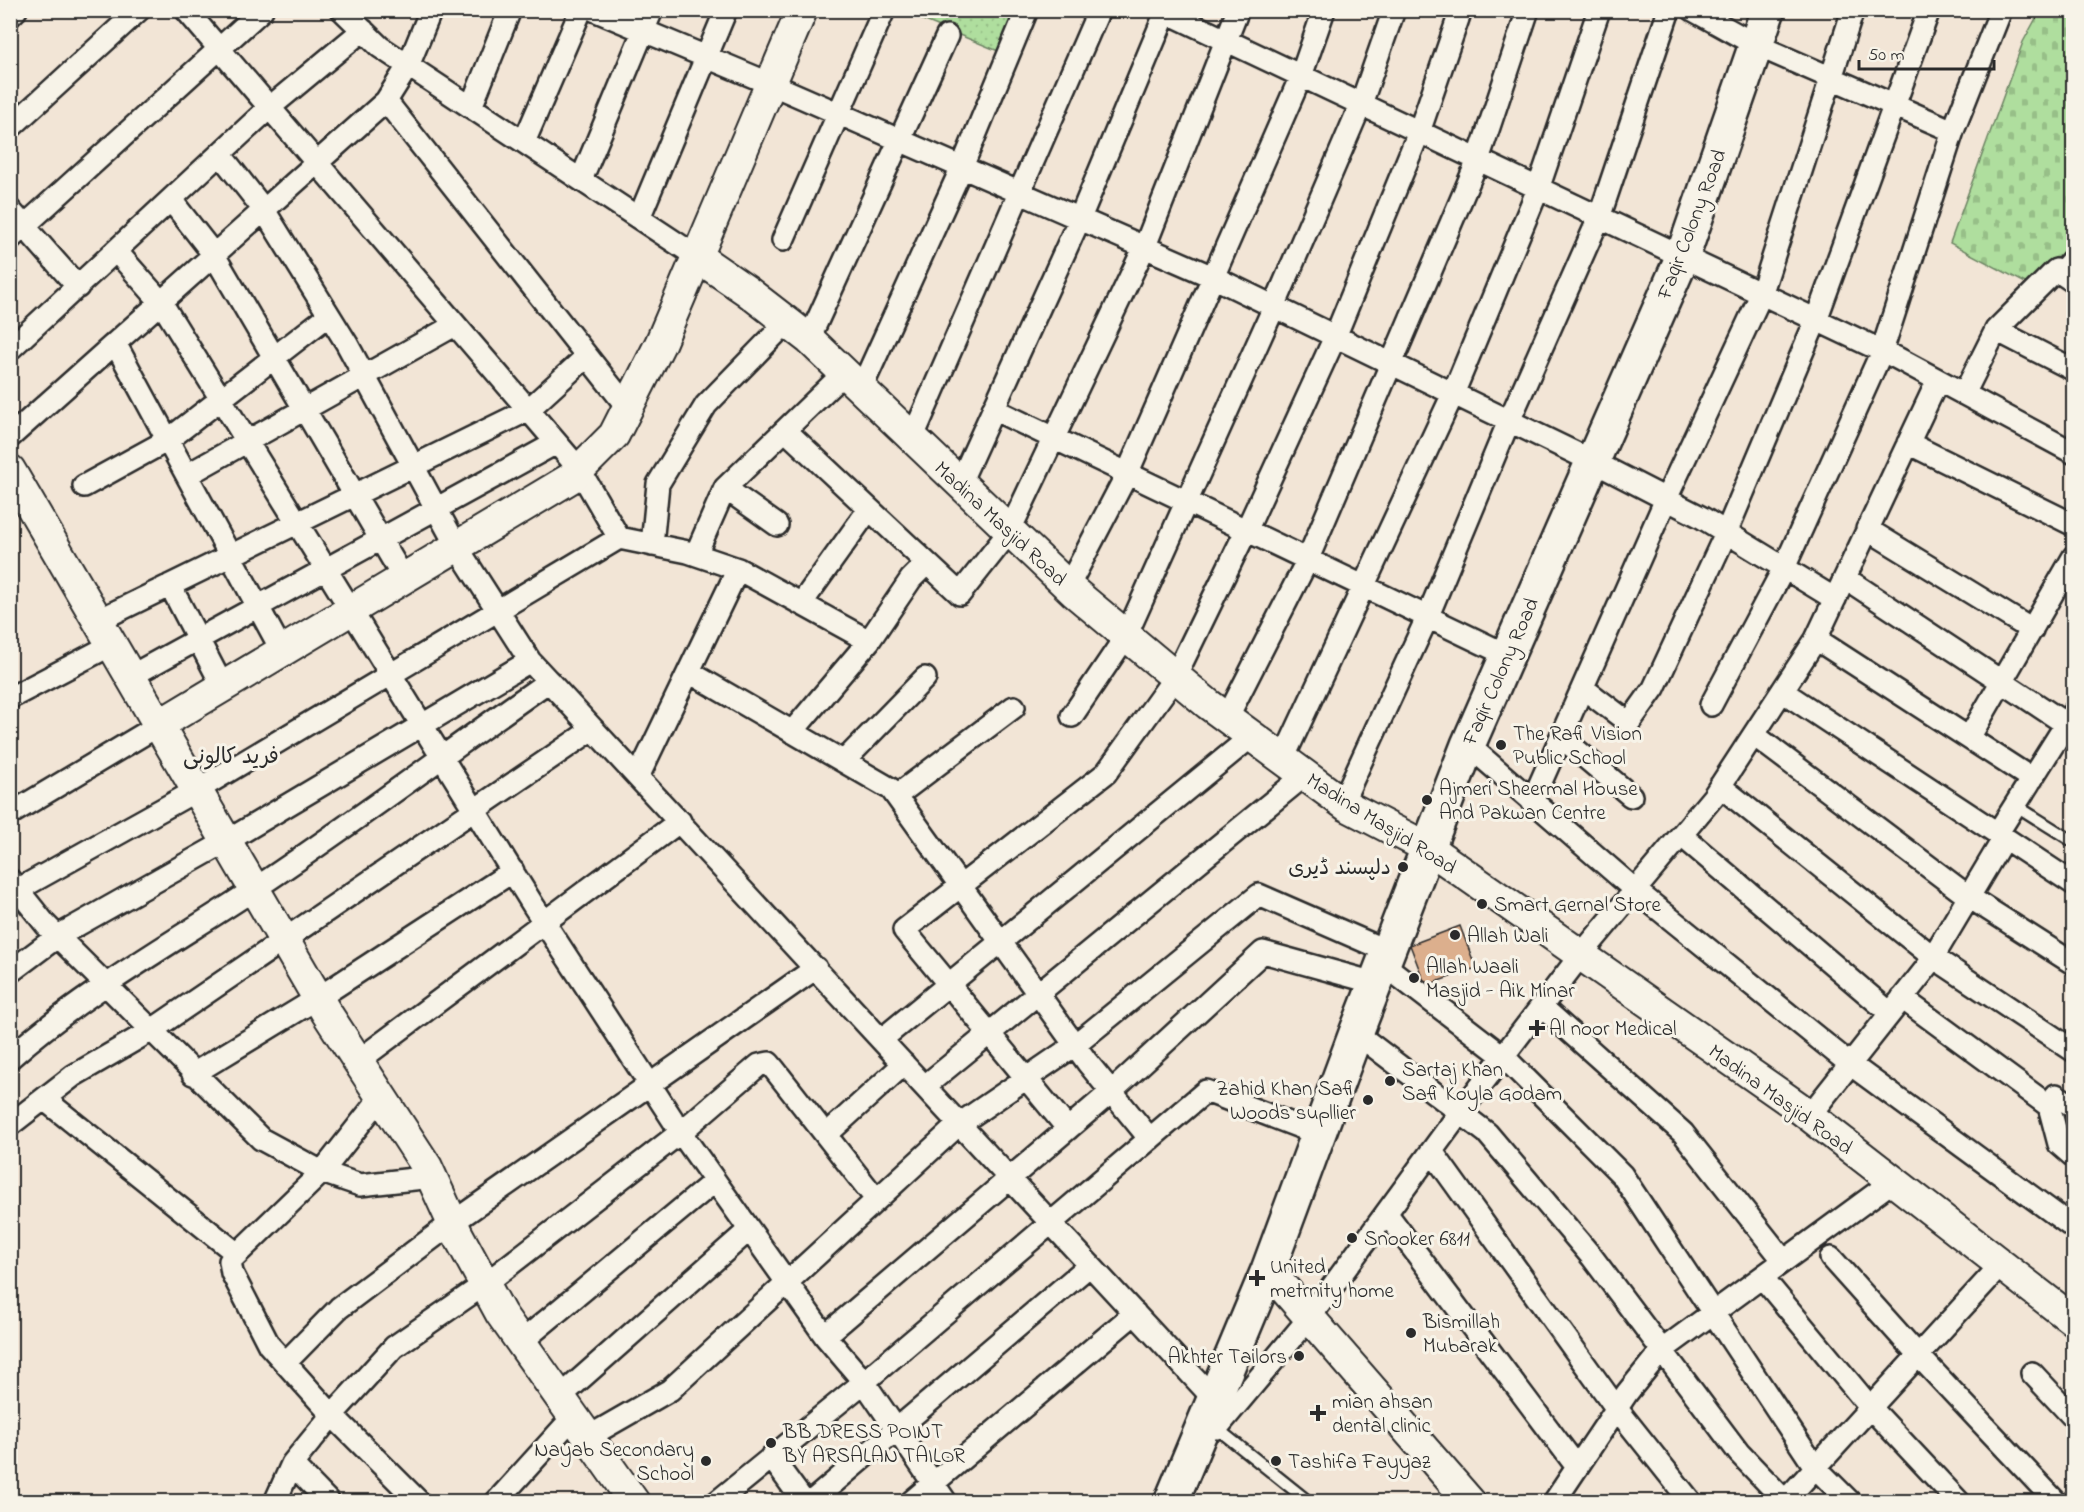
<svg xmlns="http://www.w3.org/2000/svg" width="2084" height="1512" font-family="'Indie Flower','Playpen Sans Arabic',sans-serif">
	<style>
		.cemetery { fill: url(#cemetery-stones); stroke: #6d8464; stroke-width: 1.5 }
		.park { fill: url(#park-dots); stroke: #6d8464; stroke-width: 1.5 }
		.building { fill: #dcaf8d; stroke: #2b2b2b; stroke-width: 1.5 }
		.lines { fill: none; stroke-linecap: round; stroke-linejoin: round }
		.lane-casing { stroke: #2b2b2b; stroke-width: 15 }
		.street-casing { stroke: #2b2b2b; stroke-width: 26 }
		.secondary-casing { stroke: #2b2b2b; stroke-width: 34 }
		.primary-casing { stroke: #2b2b2b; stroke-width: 38 }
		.lane { stroke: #f7f3e8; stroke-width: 10 }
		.street { stroke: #f7f3e8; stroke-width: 21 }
		.secondary { stroke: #f7f3e8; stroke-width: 30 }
		.primary { stroke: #f7f3e8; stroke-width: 33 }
		.poi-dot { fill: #2b2b2b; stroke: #f7f3e8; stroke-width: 2 }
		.labels { text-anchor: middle; stroke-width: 6; stroke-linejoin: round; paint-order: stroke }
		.street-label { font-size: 21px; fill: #2b2b2b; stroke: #f7f3e8 }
		.poi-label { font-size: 21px; fill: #2b2b2b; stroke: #f7f3e8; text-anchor: start }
		.neighbourhood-label { font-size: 22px; fill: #2b2b2b; stroke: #f7f3e8 }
	</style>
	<defs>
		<pattern id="cemetery-stones" width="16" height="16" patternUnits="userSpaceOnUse" patternTransform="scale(1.5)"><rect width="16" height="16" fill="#afde9e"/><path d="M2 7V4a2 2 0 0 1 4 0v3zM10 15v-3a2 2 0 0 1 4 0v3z" fill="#97bf88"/></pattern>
		<pattern id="park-dots" width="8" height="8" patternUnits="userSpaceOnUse" patternTransform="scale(1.5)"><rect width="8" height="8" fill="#afde9e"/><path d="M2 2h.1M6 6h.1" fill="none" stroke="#97bf88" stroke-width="1.8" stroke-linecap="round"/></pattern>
	</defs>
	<rect width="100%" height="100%" fill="#f2e5d6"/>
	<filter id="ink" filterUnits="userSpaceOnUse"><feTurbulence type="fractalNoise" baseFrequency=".0167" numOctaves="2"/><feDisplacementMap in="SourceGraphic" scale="12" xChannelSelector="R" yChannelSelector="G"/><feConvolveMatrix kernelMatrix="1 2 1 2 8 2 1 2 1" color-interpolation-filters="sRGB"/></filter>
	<g filter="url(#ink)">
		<!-- cemetery -->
		<path class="cemetery" d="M2040 11H2073V265L2027 284 1950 243 2023 42Z"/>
		<!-- park -->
		<path class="park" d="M901 11H1027L1008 55Z"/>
		<!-- building -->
		<path class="building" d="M1460 926 1476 968 1430 984 1423 979 1410 945Z"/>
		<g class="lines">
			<!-- lane casing -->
			<g class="lane-casing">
				<path id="lane" d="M2056 270 2074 249
					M2015 805 2074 842
					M1214 1426 1309 1502"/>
			</g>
			<!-- street casing -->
			<g class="street-casing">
				<path id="street" d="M186 10 579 469 619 538
					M342 10 380 47 699 258
					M594 10 771 84 1213 277 1592 461 1701 517 1835 599
					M1162 10 1897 358 2074 453
					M1693 10 1756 45 1953 131 2001 10
					M10 16 16 10
					M386 101 628 408
					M471 107 510 10
					M10 128 139 10
					M524 142 581 10
					M220 154 264 210 347 344 457 547 530 661 1215 1400
					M581 180 652 10
					M171 200 214 255 404 579
					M10 210 78 287
					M639 218 726 10
					M10 239 262 10
					M783 240 884 10
					M116 251 161 302 533 905 686 1140 825 1336 864 1382 946 1502
					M1996 330 2074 370
					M809 339 947 36
					M115 343 282 651
					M10 349 269 108 363 30
					M861 389 962 167 1027 10
					M1964 394 1996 330 2056 270 2074 282
					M993 409 1507 655
					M785 430 960 594 1009 532 1145 246 1238 10
					M10 437 386 101 408 66 431 10
					M912 439 1099 10
					M1908 443 2074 525
					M187 475 455 325
					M959 485 1080 218 1166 12
					M84 486 168 440 329 315
					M725 488 777 525
					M1867 529 2032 630
					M652 545 658 484 706 405 787 322
					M696 554 725 488 844 373
					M1845 578 2066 724
					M170 585 223 687
					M1068 587 1127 474 1301 76 1324 10
					M801 604 869 509
					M99 620 528 410 587 356
					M1816 639 2032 779
					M689 672 891 789 1087 1062 1150 1139
					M131 676 556 443
					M1583 688 1629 723 1654 688 1726 533 1816 320 1929 10
					M1782 691 2074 884
					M10 698 113 644
					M1711 705 1784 568 1882 351 1953 131
					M1072 716 1126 636 1274 307 1361 104 1394 10
					M1227 718 1307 561 1478 160 1528 10
					M792 732 869 641 911 579 927 563
					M1754 735 1969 897 2074 964
					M1561 737 1631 796
					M1969 738 2074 556
					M1468 745 1635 890 1850 1064 2074 1228
					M1283 759 1453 394 1538 189 1599 10
					M844 761 925 678
					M638 777 738 569
					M1720 786 1933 957 2074 1051
					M896 796 1014 707
					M1532 802 1666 499 1761 295 1853 10
					M1342 803 1427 618 1509 421 1599 218 1669 10
					M10 814 159 725
					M1997 834 2073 713
					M1681 835 1890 1013
					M10 880 46 925 261 1139 322 1172 360 1185 432 1177
					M10 894 197 790 619 538 688 552 738 569 869 641
					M1383 964 1504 1057 1622 1175 1815 1467 1850 1502
					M10 972 58 936 227 841 530 661
					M1902 998 2049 1106 2059 1144 2074 1157
					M1542 1007 1683 1133 1784 1261
					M1356 1033 1487 1133 1592 1257 1739 1453 1785 1501
					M882 1039 1252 736
					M10 1058C83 993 171 944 253 890 353 824 450 750 549 681
					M358 1061 680 821
					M193 1074 318 998 513 871
					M925 1086 1305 775
					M381 1097 322 1172 230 1261 232 1273 269 1345 332 1415 419 1502
					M44 1099 236 1253
					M2049 1106 2056 1095 2074 1107
					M1809 1116 1927 967 2004 838
					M10 1125 73 1076 152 1030 593 729
					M1068 1129 904 930 1106 773 1175 677 1246 531 1335 337 1419 132 1461 10
					M826 1135 904 1064
					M1433 1153 1617 1409 1691 1502
					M1387 1214 1577 1467
					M1831 1258 1917 1354 2056 1502
					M1762 1277 1869 1406 1959 1502
					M825 1336 1111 1092 1263 952 1375 983
					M521 1342 715 1181
					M285 1363 339 1308 452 1223 816 968
					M2032 1373 2074 1418
					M560 1397 749 1230
					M1217 1428 1310 1317 1461 1111 1580 956 1713 797 1816 639 1938 380
					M588 1437 670 1390 958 1125 1075 1045 1259 895 1387 951
					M771 1457 804 1502
					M292 1464 329 1502
					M275 1502 292 1464 332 1415 394 1347 485 1284 681 1132 759 1065 769 1063 774 1069 876 1199
					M496 1502 574 1416
					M717 1502 864 1382 1206 1091 1318 1134
					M811 1502 1090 1265
					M911 1502 1135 1313
					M1554 1502 1627 1393 1661 1351 1893 1181
					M1784 1502 2001 1265"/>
			</g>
			<!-- secondary casing -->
			<g class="secondary-casing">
				<path id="secondary" d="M699 258 747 291 809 339 1074 592 1208 704 1347 806 1428 848 1798 1107 2074 1321
					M10 470 326 1012 427 1167 458 1235 501 1314 634 1502
					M159 725 571 478 614 435 660 344 802 10
					M1268 1270 1470 1502"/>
			</g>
			<!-- primary casing -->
			<g class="primary-casing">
				<path id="primary" d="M1171 1502 1268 1270 1356 1033 1468 745 1682 258 1768 10"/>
			</g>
			<!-- lane -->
			<use href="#lane" class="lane"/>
			<!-- street -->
			<use href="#street" class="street"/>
			<!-- secondary -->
			<use href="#secondary" class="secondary"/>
			<!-- primary -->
			<use href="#primary" class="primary"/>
		</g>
	</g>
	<!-- markers -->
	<g class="poi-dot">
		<circle cx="1501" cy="745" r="6"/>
		<circle cx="1427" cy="800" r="6"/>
		<circle cx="1403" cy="867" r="6"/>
		<circle cx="1482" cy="904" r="6"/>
		<circle cx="1455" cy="935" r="6"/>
		<circle cx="1414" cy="978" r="6"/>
		<path d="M1534 1019h6v6h6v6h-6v6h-6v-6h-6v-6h6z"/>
		<circle cx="1390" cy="1081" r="6"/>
		<circle cx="1368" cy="1100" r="6"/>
		<circle cx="1352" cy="1238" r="6"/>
		<path d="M1254 1269h6v6h6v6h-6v6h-6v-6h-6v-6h6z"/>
		<circle cx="1411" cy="1333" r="6"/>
		<circle cx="1299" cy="1356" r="6"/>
		<path d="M1315 1404h6v6h6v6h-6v6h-6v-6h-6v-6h6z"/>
		<circle cx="771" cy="1443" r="6"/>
		<circle cx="706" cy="1461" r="6"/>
		<circle cx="1276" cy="1461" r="6"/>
	</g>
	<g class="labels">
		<!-- street labels -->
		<g class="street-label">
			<text transform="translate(1691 224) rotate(-69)" y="7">Faqir Colony Road</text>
			<text transform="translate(1001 523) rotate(43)" y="7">Madina Masjid Road</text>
			<text transform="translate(1500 671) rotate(-66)" y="7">Faqir Colony Road</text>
			<text transform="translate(1382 823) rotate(32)" y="7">Madina Masjid Road</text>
			<text transform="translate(1781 1099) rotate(36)" y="7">Madina Masjid Road</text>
		</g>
		<!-- poi labels -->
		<g class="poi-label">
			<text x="1513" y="740">The Rafi Vision<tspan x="1513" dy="24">Public School</tspan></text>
			<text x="1439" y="795">Ajmeri Sheermal House<tspan x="1439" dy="24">And Pakwan Centre</tspan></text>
			<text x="1391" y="874" text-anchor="end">دلپسند ڈیری</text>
			<text x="1494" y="911">Smart Gernal Store</text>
			<text x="1467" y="942">Allah Wali</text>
			<text x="1426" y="973">Allah Waali<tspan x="1426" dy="24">Masjid - Aik Minar</tspan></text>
			<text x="1549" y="1035">Al noor Medical</text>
			<text x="1402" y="1076">Sartaj Khan<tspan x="1402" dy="24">Safi Koyla Godam</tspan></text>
			<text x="1356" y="1095" text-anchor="end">Zahid Khan Safi<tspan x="1356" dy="24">Woods supllier</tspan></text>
			<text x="1364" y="1245">Snooker 6811</text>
			<text x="1270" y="1273">United<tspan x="1270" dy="24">metrnity home</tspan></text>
			<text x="1423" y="1328">Bismillah<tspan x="1423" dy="24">Mubarak</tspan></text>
			<text x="1287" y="1363" text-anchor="end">Akhter Tailors</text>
			<text x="1332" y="1408">mian ahsan<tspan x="1332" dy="24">dental clinic</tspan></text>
			<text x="783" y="1438">BB DRESS POINT<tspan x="783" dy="24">BY ARSALAN TAILOR</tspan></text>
			<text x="694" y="1456" text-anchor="end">Nayab Secondary<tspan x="694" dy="24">School</tspan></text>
			<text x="1288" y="1468">Tashifa Fayyaz</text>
		</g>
		<!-- neighbourhood labels -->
		<g class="neighbourhood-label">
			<text x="231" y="763">فرید کالونی</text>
		</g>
	</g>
	<!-- margin -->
	<rect width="2084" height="1512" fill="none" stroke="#f7f3e8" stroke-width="36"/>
	<rect x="18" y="18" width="2048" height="1476" fill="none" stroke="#2b2b2b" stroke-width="2" filter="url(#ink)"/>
	<!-- scale -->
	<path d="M1859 60v9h135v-9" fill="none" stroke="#2b2b2b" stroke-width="3"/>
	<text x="1868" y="60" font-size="18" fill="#2b2b2b" stroke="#f7f3e8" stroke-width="4.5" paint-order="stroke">50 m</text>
</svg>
